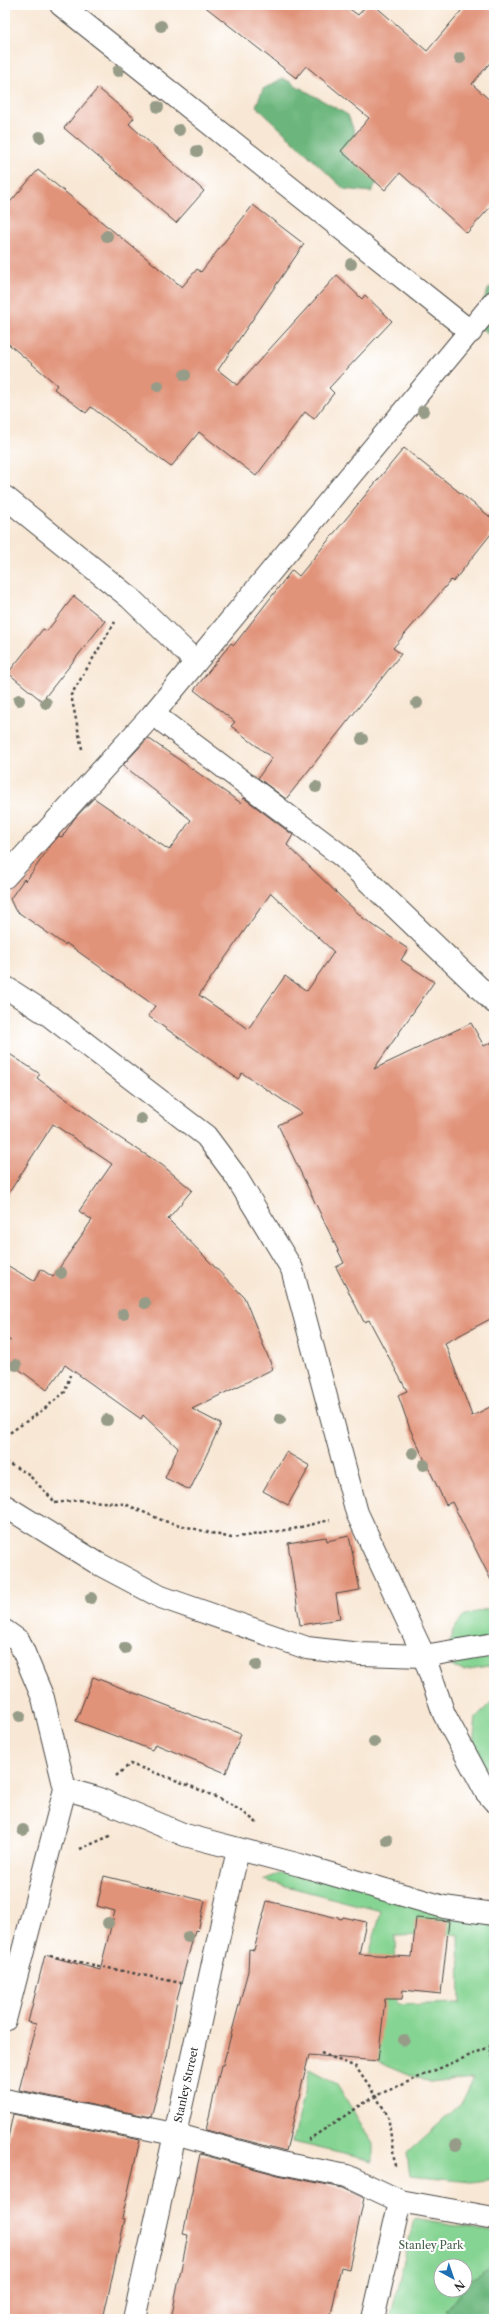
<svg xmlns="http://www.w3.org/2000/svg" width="499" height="2324" font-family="'Libre Caslon Text',serif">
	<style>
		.green { fill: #86d493; stroke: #58805f; fill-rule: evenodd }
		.forest { fill: #6cb67d; stroke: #4c7054 }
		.building { fill: #e19379; fill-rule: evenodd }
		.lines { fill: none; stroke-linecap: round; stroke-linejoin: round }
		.street-casing { stroke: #4a4744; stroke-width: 24 }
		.secondary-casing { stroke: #4a4744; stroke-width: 24 }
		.path { stroke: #4a4744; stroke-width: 2.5; stroke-dasharray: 3 3; stroke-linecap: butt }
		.street { stroke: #fff; stroke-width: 22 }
		.secondary { stroke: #fff; stroke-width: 22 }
		.tree { fill: #969c88 }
		.labels { text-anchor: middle; stroke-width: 4; stroke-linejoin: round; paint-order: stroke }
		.street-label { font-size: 11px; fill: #2b2b2b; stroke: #fff }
		.park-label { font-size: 11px; fill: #465e4a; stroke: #fff }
	</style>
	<rect width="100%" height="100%" fill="#fff"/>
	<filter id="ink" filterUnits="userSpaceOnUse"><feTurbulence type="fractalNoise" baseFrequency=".025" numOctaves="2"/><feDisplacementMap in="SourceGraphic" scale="8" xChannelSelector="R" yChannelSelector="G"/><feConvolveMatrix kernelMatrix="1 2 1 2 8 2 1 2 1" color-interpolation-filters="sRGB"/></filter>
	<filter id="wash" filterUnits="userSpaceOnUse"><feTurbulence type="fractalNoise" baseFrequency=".012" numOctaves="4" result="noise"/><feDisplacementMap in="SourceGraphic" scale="16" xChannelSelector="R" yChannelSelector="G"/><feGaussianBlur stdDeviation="0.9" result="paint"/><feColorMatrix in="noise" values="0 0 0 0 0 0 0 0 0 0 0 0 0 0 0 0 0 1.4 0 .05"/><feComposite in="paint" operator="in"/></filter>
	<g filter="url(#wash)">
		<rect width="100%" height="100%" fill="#f8e7d4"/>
		<!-- green -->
		<path class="green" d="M490 1608H494V1666L463 1671 445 1662 453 1630 465 1615Z
			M494 1700V1778L472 1754 476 1718Z
			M289 1870 494 1909V2179L471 2182 410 2176 407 2153 462 2103 474 2078 430 2083 371 2058 346 2039 381 1911 263 1880ZM459 1934 460 2003 397 2005 395 1936Z
			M310 2070 337 2084 373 2144V2161L293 2142Z
			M414 2219 494 2232V2319H390ZM441 2266H465V2290H441Z"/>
		<!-- forest -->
		<path class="forest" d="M283 78 348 115 357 139 387 166 371 192 344 189 256 106 263 89Z
			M494 285V337H491L474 322 489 288Z
			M494 2264V2319H451L446 2311 462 2290H465L468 2281Z"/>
		<g id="blocks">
			<!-- building -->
			<path class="building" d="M203 5H344L358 15 367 5H374L427 51 466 5H494V58L472 84 494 104V203L467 233 400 173 385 190 341 151 369 118 306 66 296 78Z
				M98 88 134 118 129 124 204 191 176 223 64 128Z
				M38 170 182 287 197 269 201 272 253 205 304 244 218 370 237 385 337 275 362 299 365 295 392 321 329 388 334 393 314 419 305 412 256 476 199 432 171 467 91 407 86 413 54 389 57 385 5 341V208Z
				M404 448 494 520V530L453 582 451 580 393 648 401 654 286 799 258 778 272 758 231 726 235 722 194 690 231 643 234 645 292 570 299 576Z
				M74 596 105 621 42 701 8 673 43 629 47 631Z
				M148 738 241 803 244 798 293 835 287 845 363 918 408 949 401 960 434 982 374 1069 471 1023 484 1046 494 1041V1317L445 1343 472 1416 494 1405V1586L452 1502 446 1505 410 1429 398 1395 407 1391 369 1320 364 1322 336 1267 344 1263 278 1125 302 1113 242 1073 238 1079 148 1016 155 1006 66 943 65 945 15 910 10 899 24 879 26 881 51 845 59 836 62 837 74 819 94 798 169 850 191 820 123 765ZM271 893 334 952 307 991 285 976 248 1029 199 995Z
				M5 1051 40 1074 37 1078 120 1138 162 1165 192 1190 168 1219 244 1297 273 1369 192 1409 221 1424 190 1490 165 1478 178 1448 143 1415 141 1419 65 1365 47 1390 5 1359V1264L34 1281 41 1269 53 1277 92 1220 79 1211 112 1164 53 1124 5 1199Z
				M286 1452 310 1466 288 1505 263 1491Z
				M349 1536 360 1590 336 1594 340 1619 300 1625 288 1543 326 1537 327 1541Z
				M93 1677 241 1734 226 1773 155 1744 152 1750 76 1721Z
				M104 1876 205 1901 198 1931 195 1930 177 1999 167 2056 151 2117 19 2090 36 2024 28 2022 45 1955 100 1970 115 1911 97 1906Z
				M267 1901 342 1919 343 1917 366 1922 359 1954 412 1957 416 1918 449 1921 441 1994 403 1990 402 1999H385L378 2061 309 2055 286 2151 206 2130 221 2065H223L248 1971 249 1949 254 1950Z
				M13 2114 140 2140 122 2218 125 2219 103 2319H5V2152Z
				M200 2154 278 2175 343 2188 364 2198 349 2269 341 2267 330 2319H171L188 2235 183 2234Z"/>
		</g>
	</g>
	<g filter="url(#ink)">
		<use href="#blocks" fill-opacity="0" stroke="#4a4744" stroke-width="1"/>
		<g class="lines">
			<!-- street casing -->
			<g class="street-casing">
				<g id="street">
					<path d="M61 5 471 332"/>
					<path d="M5 497 130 598 195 661"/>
					<path d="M153 714 343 857 494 1002"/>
					<path d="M5 877 153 714 494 302"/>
					<path d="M5 1506 97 1563 161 1597 307 1648 360 1654 424 1656 494 1644"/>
					<path d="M5 1631 19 1641 43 1698 65 1789 5 2020"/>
					<path d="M65 1789 94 1797 185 1835 300 1865 444 1907 494 1914"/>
					<path d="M5 2100 174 2134 281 2163 347 2176 400 2201"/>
					<path id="s1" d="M134 2319 238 1850"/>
					<path d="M373 2319 400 2201 494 2218"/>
				</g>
			</g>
			<!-- secondary casing -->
			<g class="secondary-casing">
				<path id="secondary" d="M5 987 50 1016 206 1136 235 1175 292 1269 357 1513 424 1656 444 1714 486 1792 494 1801"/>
			</g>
			<!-- path -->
			<path class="path" d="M82 749 71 695 115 622
				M5 1345 10 1340
				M5 1436 43 1410 65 1392 70 1375
				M5 1462 27 1473 54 1501
				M55 1503 79 1500 125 1504 164 1521 231 1538 293 1529 330 1520
				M116 1776 130 1764C167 1777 229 1797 258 1824
				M80 1849 110 1836
				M50 1956 181 1983
				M494 2026 490 2047 494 2062
				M321 2053 356 2067 388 2115 395 2166
				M308 2140 375 2096 494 2045"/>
			<!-- street -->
			<use href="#street" class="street"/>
			<!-- secondary -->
			<use href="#secondary" class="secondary"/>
		</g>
		<!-- trees -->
		<g class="tree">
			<circle cx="161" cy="26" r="6"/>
			<circle cx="460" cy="58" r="6"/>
			<circle cx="118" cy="71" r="6"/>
			<circle cx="158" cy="107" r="6"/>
			<circle cx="179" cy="130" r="6"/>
			<circle cx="40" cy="137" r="6"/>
			<circle cx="197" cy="151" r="6"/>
			<circle cx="107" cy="236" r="6"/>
			<circle cx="351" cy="264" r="6"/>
			<circle cx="185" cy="375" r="6"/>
			<circle cx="158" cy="386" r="6"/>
			<circle cx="423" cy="411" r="6"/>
			<circle cx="19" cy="700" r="6"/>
			<circle cx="46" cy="703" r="6"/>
			<circle cx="417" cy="703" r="6"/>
			<circle cx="362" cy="739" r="6"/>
			<circle cx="316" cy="787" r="6"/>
			<circle cx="141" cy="1119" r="6"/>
			<circle cx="61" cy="1273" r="6"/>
			<circle cx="145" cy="1303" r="6"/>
			<circle cx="123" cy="1314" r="6"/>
			<circle cx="16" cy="1365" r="6"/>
			<circle cx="280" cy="1419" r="6"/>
			<circle cx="107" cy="1420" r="6"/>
			<circle cx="413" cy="1453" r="6"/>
			<circle cx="424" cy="1465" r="6"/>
			<circle cx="91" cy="1598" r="6"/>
			<circle cx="125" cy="1648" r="6"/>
			<circle cx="256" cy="1665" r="6"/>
			<circle cx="20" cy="1716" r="6"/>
			<circle cx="374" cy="1742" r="6"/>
			<circle cx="23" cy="1830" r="6"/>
			<circle cx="387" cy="1840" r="6"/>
			<circle cx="108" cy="1923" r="6"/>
			<circle cx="188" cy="1937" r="6"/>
			<circle cx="404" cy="2040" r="6"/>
			<circle cx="456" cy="2145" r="6"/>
		</g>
	</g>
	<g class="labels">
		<!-- street labels -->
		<g class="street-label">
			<text dy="4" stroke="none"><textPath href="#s1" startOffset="240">Stanley Strreet</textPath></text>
		</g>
		<!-- park labels -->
		<g class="park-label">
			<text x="431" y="2249">Stanley Park</text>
		</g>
	</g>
	<!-- margin -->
	<rect width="499" height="2324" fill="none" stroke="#fff" stroke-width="20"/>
	<!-- north arrow -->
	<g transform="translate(453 2278) rotate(140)"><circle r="19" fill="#ffffff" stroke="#aaaaaa"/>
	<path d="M0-3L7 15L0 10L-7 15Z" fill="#1f6fb2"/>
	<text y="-6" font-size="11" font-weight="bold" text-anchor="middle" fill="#2b2b2b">N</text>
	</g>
</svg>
